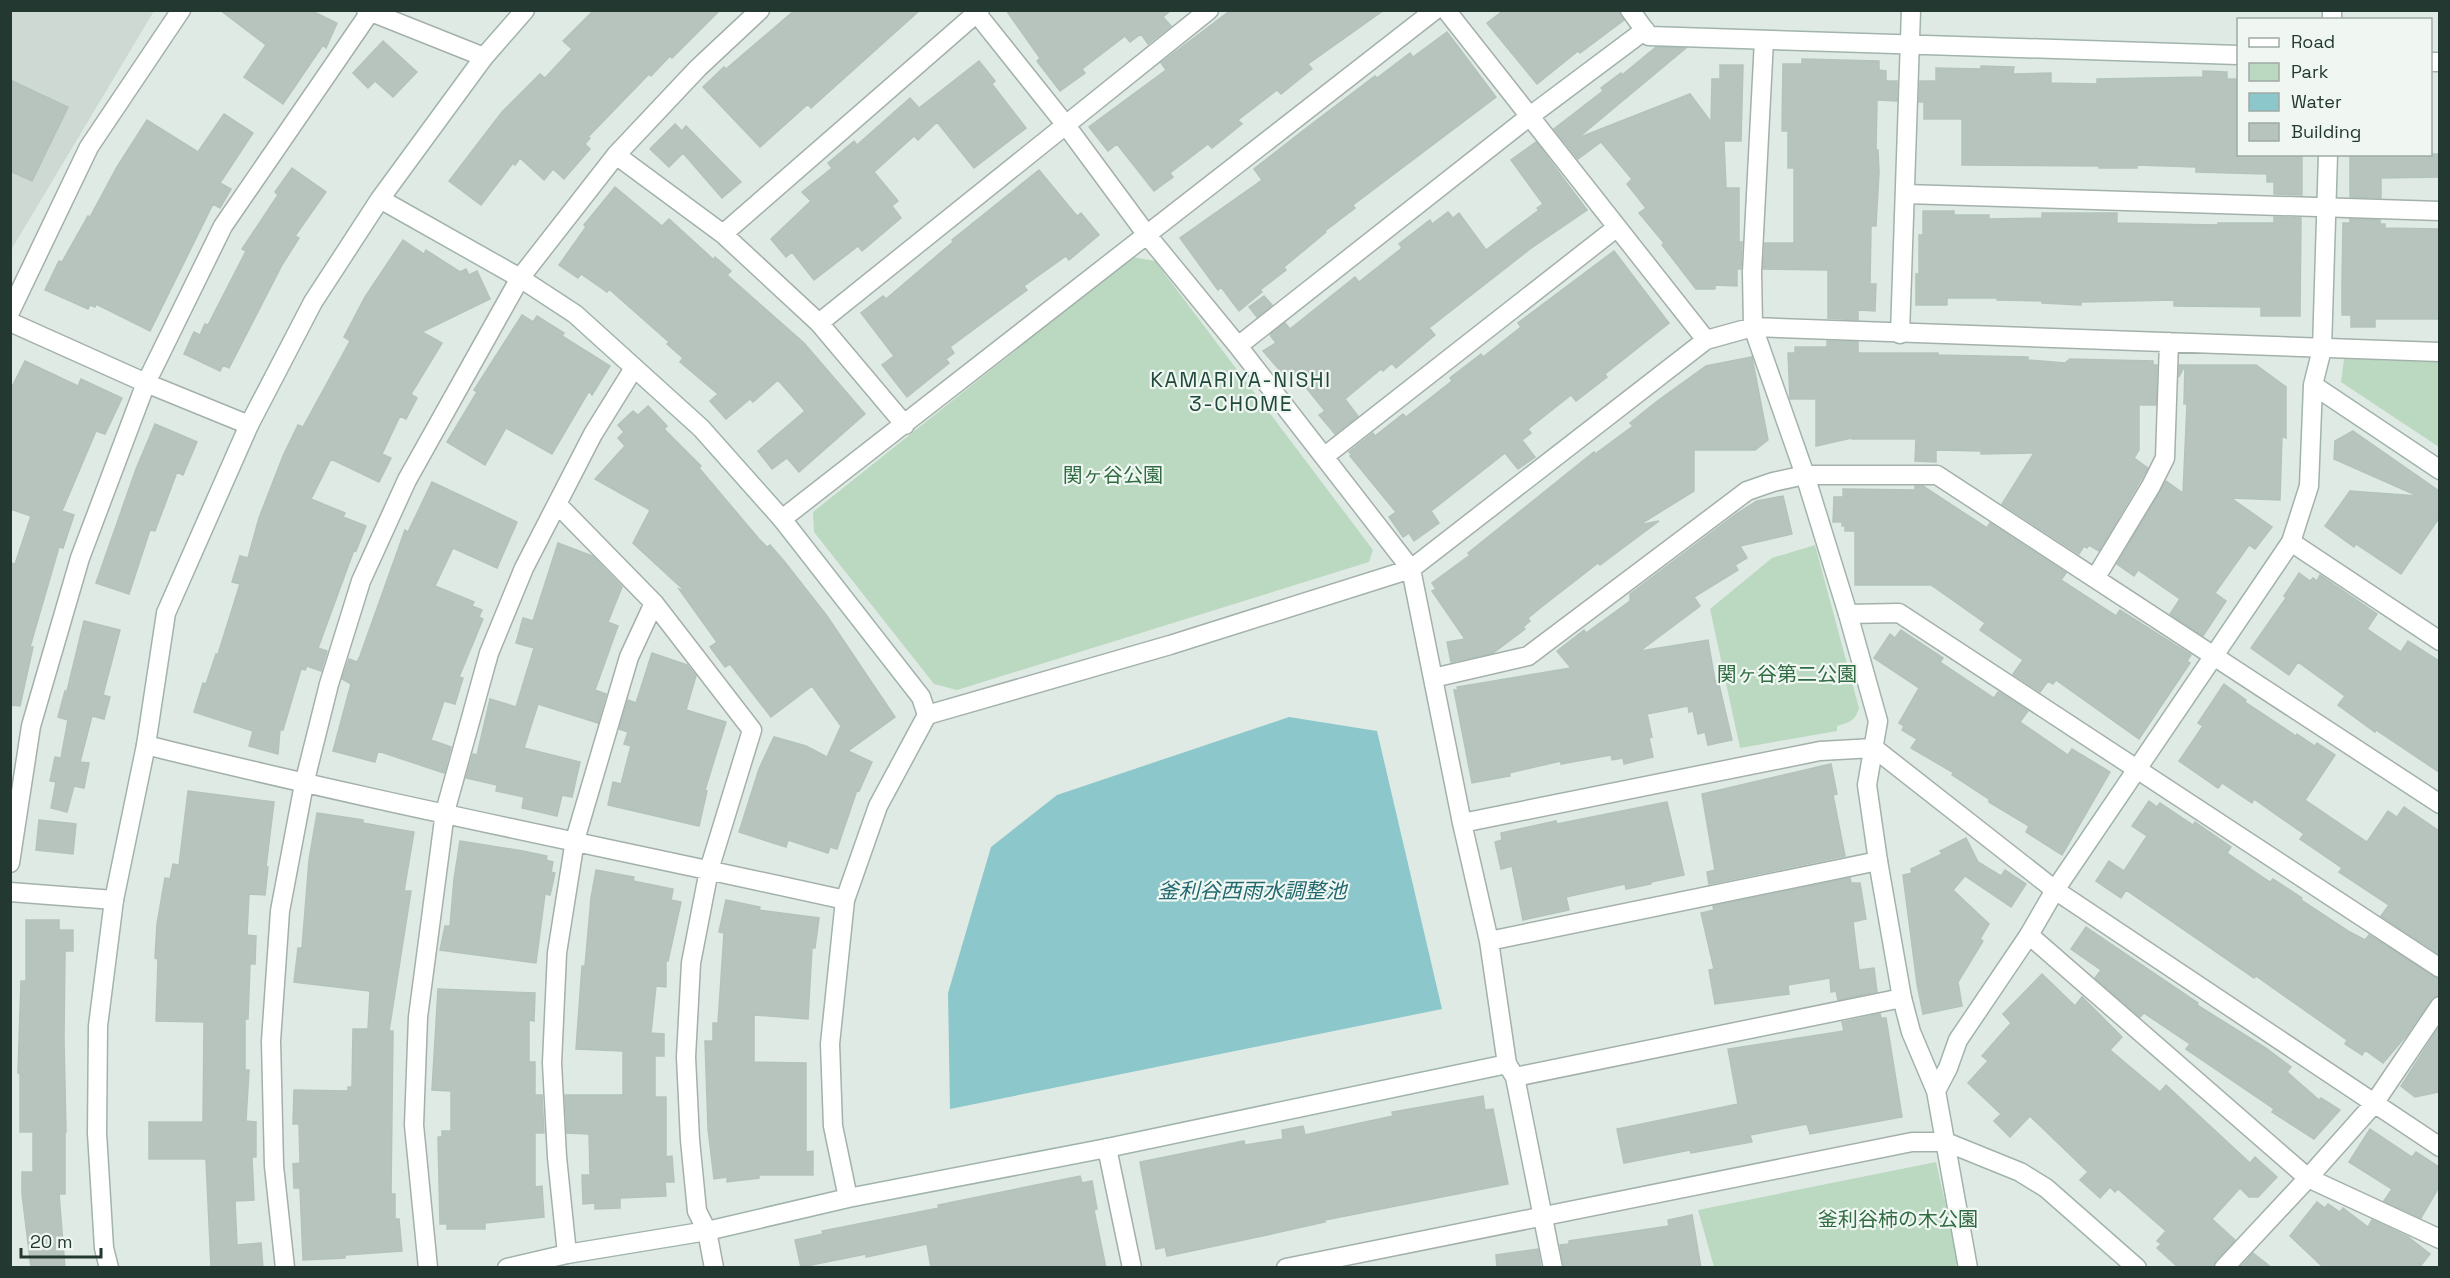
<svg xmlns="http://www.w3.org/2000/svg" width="2450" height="1278" font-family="'Space Grotesk','Noto Sans JP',sans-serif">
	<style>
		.built { fill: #ced9d3 }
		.green { fill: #bad9c0 }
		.water { fill: #8cc7cb }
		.building { fill: #b6c4bd; stroke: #b3c3bb; stroke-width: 1.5 }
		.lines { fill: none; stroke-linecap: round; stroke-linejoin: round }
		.street-casing { stroke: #a3b1aa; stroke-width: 21 }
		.secondary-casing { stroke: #a0b4ab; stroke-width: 21 }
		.street { stroke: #fff; stroke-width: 18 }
		.secondary { stroke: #fff; stroke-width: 18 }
		.labels { text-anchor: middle; stroke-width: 4.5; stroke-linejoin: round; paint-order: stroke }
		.park-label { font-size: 20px; fill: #306c41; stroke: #f0f7f3 }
		.neighbourhood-label { font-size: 21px; letter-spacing: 1.5px; fill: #20493b; stroke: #f0f7f3 }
		.water-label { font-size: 21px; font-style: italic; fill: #21696f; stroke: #f0f7f3 }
	</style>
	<rect width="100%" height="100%" fill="#e0eae4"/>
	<!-- built -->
	<path class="built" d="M11 11H154L11 250Z"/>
	<!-- green -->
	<path class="green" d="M1132 257 1155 261 1373 550 1369 562 957 690 934 684 814 532 813 512Z
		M2344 359 2439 362V447L2341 382Z
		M1815 545 1859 708C1856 720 1849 723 1837 726V731L1740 748 1710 609 1772 558Z
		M1936 1162 1959 1263 1952 1268 1714 1267 1698 1210Z"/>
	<!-- water -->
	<path class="water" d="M1289 717 1377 731 1442 1009 950 1109 948 993 991 847 1057 795Z"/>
	<!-- building -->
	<path class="building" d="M220 10H310L337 23 326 48 323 45 283 104 244 77 266 45Z
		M594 10H720L672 58 670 56 651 76 649 74 588 137 590 138 585 144 590 149 564 179 553 169 544 180 520 158 515 165 513 163 481 205 449 181 502 112 540 74 545 78 572 49 563 41Z
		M795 10H920L811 108 808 104 760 147 703 87 724 67 726 69Z
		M1006 10H1171L1163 17 1171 26 1148 44 1141 34 1130 42 1125 36 1082 69 1085 73 1060 91 1037 61 1040 58Z
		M1231 10H1384L1308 64 1312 69 1281 94 1277 90 1238 120 1242 124 1212 148 1208 144 1170 173 1173 177 1154 191 1117 144 1108 151 1089 127 1166 70 1161 63Z
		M1504 10H1619L1624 20 1580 53 1578 51 1537 84 1487 23Z
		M1447 32 1496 97 1353 205 1355 208 1325 231 1326 232 1284 267 1286 270 1260 290 1262 292 1239 311 1221 287 1218 290 1180 238 1262 180 1254 169 1309 126 1375 76 1377 78 1410 53 1413 57Z
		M383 41 417 72 393 97 375 81 368 88 353 73Z
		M1656 47 1686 48 1578 138 1690 94 1711 122 1712 79H1720V65H1743L1741 141H1724L1726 188H1739V242H1742L1741 269H1737V286L1715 285V289H1696L1662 245 1664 243 1639 213 1646 208 1627 184 1632 179 1601 142 1578 159 1554 129 1603 91 1601 88 1621 73 1622 75Z
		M1802 59 1879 61V70L1886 71V81H1897V101L1877 100 1876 150H1878L1879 172 1876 226H1871L1870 284H1876L1875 311 1858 310V320L1828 318V270L1763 269 1765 243H1794V168H1788V131H1782L1783 64H1802Z
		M979 61 995 81 992 84 1026 128 974 168 937 122 918 140 914 136 874 172 898 201 892 206 901 218 862 251 858 246 814 280 792 252 786 257 771 239 811 201 802 192 832 168 828 163 854 141 857 145 910 98 919 108Z
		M1981 66 2014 67 2013 74 2051 73V83L2097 84V79L2203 77V71L2227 72V79H2238V154H2302V195L2274 194V182H2267V174L2196 172V167L2137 165V168H2099V166L1962 165V119H1924V102H1919L1920 81H1936V68L1981 69Z
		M10 80 68 107 32 181 10 171Z
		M224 114 253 133 220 183 231 189 220 208 213 204 150 331 96 304 95 307 90 305 88 309 45 290 59 261 62 262 88 216 90 217 117 167 147 120 198 152Z
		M675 124 682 131 686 126 741 182 722 198 683 153 669 167 650 149Z
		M1536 142 1587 210 1530 249 1429 328 1435 335 1396 368 1392 363 1383 371 1381 369 1345 399 1358 416 1335 434 1319 415 1325 411 1296 375 1289 381 1263 351 1276 343 1270 335 1285 323 1290 329 1355 277 1359 282 1402 248 1399 244 1430 220 1432 224 1448 212 1453 218 1459 213 1486 250 1539 210 1537 208 1543 204 1511 160Z
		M2350 154H2439V177L2381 178V198L2350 197Z
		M292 168 326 192 295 236 299 238 282 265 229 368 223 365 220 371 184 354 194 332 200 335 205 324 208 325 246 251 242 249 278 195 275 192Z
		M1039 170 1077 216 1081 213 1099 235 1069 260 1066 256 1024 286 1027 290 950 347 954 353 946 359 949 363 907 397 882 365 894 356 861 313 883 296 886 299 953 242 952 240Z
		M615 187 662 226 669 219 714 260 715 257 731 271 727 275 804 343 865 414 799 472 787 458 772 469 758 451 805 411 778 380 753 402 750 399 726 419 710 401 718 394 680 362 683 358 667 344 669 342 609 289 607 292 581 274 578 278 559 265 586 227 584 225Z
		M1923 211H1954V215H1989V219L2042 218V213H2117V223L2218 225V223H2274V217L2301 218 2300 316H2261V307L2174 306V300L2081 302V305L2042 303V301L1997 300V298H1947V305H1916V274H1919V235H1923Z
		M2350 219 2380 220V224H2385V228L2439 229V319H2375V327H2351V315H2342V281L2343 223H2350Z
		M403 240 424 254 426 250 460 272 466 269 469 275 477 271 490 299 422 332 442 343 411 394 417 398 406 419 400 416 382 454 391 458 379 482 331 459 311 499 345 513 343 517 366 526 356 551 354 550 318 648 327 651 321 671 307 666 305 670 301 669 283 730H280L278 754 249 746 253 731 194 712 203 683 206 684 216 654H218L240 584 232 582 240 556 248 558 259 518 283 456 298 425 303 427 350 341 344 337 365 297Z
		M1614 251 1669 323 1605 374 1607 377 1576 401 1571 395 1528 429 1531 433 1522 440 1535 457 1518 469 1505 453 1431 511 1439 523 1414 541 1409 533 1403 537 1389 517 1396 512 1350 456 1352 455 1349 452 1373 433 1375 436 1403 414 1406 417 1452 381 1450 378 1481 354 1483 357 1521 327 1518 323Z
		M1264 296 1272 305 1257 317 1249 307Z
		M522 315 533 322 537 316 564 333 562 336 610 366 592 395 589 391 552 454 506 428 485 465 447 442 477 392 474 390Z
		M1827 341 1858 342V353H1938V355L2028 357V360L2065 363 2070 359 2153 361V365H2157L2156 405H2139V450L2134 458 2148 468 2099 551 2089 545 2087 548 2084 546 2079 554 2002 504 2034 453 1981 454V451L1936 450V462L1915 461 1916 439H1853L1856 437 1816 446V399H1790L1788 353H1795V347H1827Z
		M1752 357 1768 440 1755 450H1694V491L1639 525 1659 521 1600 565 1598 563 1544 605 1528 618 1530 621 1523 627 1525 629 1493 653 1451 662 1447 642 1465 639 1432 591 1436 589 1432 583 1470 555 1468 553 1594 452 1595 454 1633 426 1630 423 1656 402 1706 366Z
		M25 361 78 386 81 379 122 398 105 434 96 431 62 511 74 515 63 548 59 547 30 647H33L20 706 10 705V563L15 564 31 516 10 509V391Z
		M2179 365H2256L2286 387V438L2282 436 2280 500 2231 498 2272 527 2255 549 2249 545 2215 593 2226 601 2203 636 2170 614 2180 599 2138 570 2134 576 2117 564 2166 481 2183 493 2187 404H2184L2185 365 2179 377Z
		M648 406 667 426 664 429 701 466 699 468 759 539 767 547 770 545 784 561 827 616 895 717 848 751 872 762 859 791 857 790 837 849 830 847 828 853 788 840 786 847 739 832 759 769 774 737 806 746 827 757 841 726 812 686 771 717 730 664 725 667 710 647 717 642 679 589 686 592 633 543 650 510 595 479 625 446 618 438 624 432 618 425 633 411 638 415Z
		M155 424 197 442 183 475 177 472 155 531 150 530 129 594 96 583 136 469Z
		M2353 431 2439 491V518L2401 574 2356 544 2354 547 2325 526 2350 491 2418 496 2334 459 2335 441Z
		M432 482 517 522 497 568 453 548 435 586 474 602 472 606 482 610 479 617 483 619 459 677 463 678 455 704 444 701 431 740 451 747 444 773 378 751 375 762 333 751 351 684 342 679 349 659 357 662 360 656 405 530 408 532Z
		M1915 486H1923L1987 528 1990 523 2066 573 2061 580 2116 616 2120 610 2191 655 2187 661 2190 663 2139 739 2056 680 2053 684 2048 681 2040 692 2013 674 2023 660 1980 630 1985 623 1931 585H1855V531H1845V526H1842V522H1833L1834 497H1843V489L1915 490Z
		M1783 496 1792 534 1740 546 1747 558 1735 565 1738 570 1694 597 1700 606 1640 651 1708 640 1715 681 1718 680 1732 740 1708 745 1705 732 1698 734 1693 711 1689 712 1688 706 1647 714 1652 737 1649 738 1653 757 1624 764 1623 758 1612 760 1611 755 1561 764V761L1509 773 1510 776 1472 783 1454 690H1458L1457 687 1571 668 1557 651 1584 630 1586 633 1630 601V594L1736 514 1757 501Z
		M558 543 592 556 622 587 608 622 618 626 595 690 606 694 598 723 538 704 524 748 580 762 572 797 562 795 557 816 522 808 524 797 496 791 497 785 466 778 473 754 477 755 490 699 516 707 534 648 516 643 523 618 533 621Z
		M2299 573 2310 581 2313 578 2317 581 2320 575 2377 614 2367 629 2401 652 2408 641 2439 661V772L2376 730 2375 732 2338 705 2345 696 2298 662 2289 675 2251 648 2286 598 2284 596Z
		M84 621 120 630 103 695 110 697 104 719 92 716 80 762 89 763 84 788 74 786 67 812 51 808 56 782 50 781 55 757 61 758 68 720 58 717 65 691H67Z
		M1901 630 1943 658 1940 662 1994 698 1998 692 2000 693 2028 711 2020 722 2068 755 2072 749 2110 772 2062 855 2026 832 2029 826 1989 802V799L1952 775 1954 773 1911 748 1917 739 1902 730 1904 726 1899 723 1919 688 1874 658 1890 634 1895 638Z
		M652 653 687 665 696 676 686 710 726 722 705 790 707 791 699 826 608 805 613 782 621 784 631 746 624 744 628 732 619 729 628 700 636 703Z
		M2224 684 2246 700 2245 702 2296 736 2297 734 2315 746 2317 743 2335 755 2305 800 2367 842 2388 811 2397 817 2404 807 2439 831V954L2381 916 2389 905 2339 872 2342 868 2300 839 2304 834 2254 799 2252 803 2222 783 2218 788 2179 761 2203 726 2198 723Z
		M1831 764 1837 794 1833 795 1845 856 1709 884 1707 872 1715 870 1702 794Z
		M188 791 274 802 266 867H268L265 895 249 894 247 935 256 936 255 964H250L248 1019H245V1070H249L246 1121 256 1122V1157H252L254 1200 235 1201 237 1245 261 1243 263 1268H211L206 1159H149V1122H203L204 1022 156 1021 158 959 155 958 157 924 165 878 170 879 173 864 179 865Z
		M2149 801 2157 807 2160 803 2193 825 2195 822 2231 847 2227 853 2270 882 2273 879 2302 898 2301 900 2348 931 2365 940 2369 935 2439 979V995L2431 1000 2406 1036 2383 1063 2365 1050 2362 1055 2345 1044 2347 1040 2256 976 2254 978 2126 890 2121 898 2096 881 2109 861 2124 871 2147 836 2132 826Z
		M1667 802 1684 875 1651 882V884L1626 889 1625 884 1566 897 1569 910 1523 920 1512 866 1501 869 1495 842 1502 840 1501 833 1556 821 1557 824Z
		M317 813 363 820V823L414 832 404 891H411L389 1031H393L391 1194H395V1219H399L402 1251 345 1255V1258L303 1260 300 1188H294L293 1164 300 1163 299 1124H293L294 1090 348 1091V1087H352L353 1029H368L370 991 294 982 298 948H302L309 860Z
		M39 820 76 824 73 854 36 850Z
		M1966 838 1978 862 2001 876 2005 870 2026 884 2011 907 1965 876 1953 890 1989 924 1980 939 1983 941 1958 982 1962 1006 1923 1014 1917 984 1903 875 1912 873 1911 869 1942 854 1940 851Z
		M460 841 523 851 547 856 546 860 553 862 551 872 555 873 550 895 545 894 536 963 440 950 445 926H450L454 879Z
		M596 870 634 877 633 881 673 889 671 900 681 902 668 961H666V987L656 986 651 1033 664 1034V1056H655V1097H666V1157L672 1156 674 1182H665L666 1196 620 1198V1208L595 1209V1203L583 1204 582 1175H590L589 1134 567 1133 565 1095H623V1051L576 1049 582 966H585L591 898Z
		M1850 878 1851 883H1860L1866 919 1853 922 1859 970 1874 968 1877 992 1838 1000 1836 991 1831 992 1830 978 1788 985 1789 994 1715 1004 1709 970 1714 969 1701 913 1714 910 1713 906Z
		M726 900 760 907 759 910 819 918 815 948H812L808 1019 754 1015V1062L806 1063V1152L813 1151V1175H759V1178L727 1182V1177L714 1179 708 1129 705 1041H713V1023H718L724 933 719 932Z
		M26 920H59V930H73V951H65L64 1039 66 1132H65V1194H59L65 1268H31L22 1194V1172H33V1132H20V1073H18L21 981H26Z
		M2086 927 2198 1003 2197 1005 2266 1048 2291 1067 2287 1072 2319 1100 2321 1098 2340 1110 2314 1139 2272 1112 2274 1109 2186 1049 2190 1044 2144 1013 2140 1017 2095 978 2101 970 2071 949Z
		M2042 974 2075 1006 2082 997 2122 1037 2110 1050 2160 1092 2166 1085 2250 1163 2255 1157 2277 1177 2258 1197H2249L2240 1188 2212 1219 2235 1240 2216 1260 2213 1268H2179L2157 1248 2161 1244 2157 1241 2166 1231 2118 1189 2115 1192 2110 1187 2100 1198 2080 1180 2088 1172 2030 1116 2010 1137 1994 1121 2001 1114 1968 1083 1988 1061 1982 1056 2011 1023 2003 1014Z
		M438 989 535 993 534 1021 529 1020V1062H535V1095H542L544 1133H535V1187L542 1186 544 1217 485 1223V1229H447V1224H440L438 1137H442V1131H451V1091L432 1090Z
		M1880 1014 1881 1018H1886L1902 1117 1810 1134 1807 1124 1750 1135 1752 1142 1691 1153 1690 1150 1624 1163 1617 1129 1738 1104 1728 1049 1844 1031 1842 1022Z
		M2439 1027V1092L2415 1097 2401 1086Z
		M1483 1096 1485 1110 1493 1109 1508 1184 1325 1220V1222L1267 1235 1167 1256 1165 1247 1156 1249 1140 1162 1244 1141 1245 1145 1283 1139 1282 1130 1303 1126 1305 1135 1393 1116 1392 1112Z
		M2370 1129 2412 1157 2416 1152 2439 1167V1187L2421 1218 2384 1201 2392 1189 2349 1162Z
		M1080 1176 1082 1183 1092 1181 1097 1209 1094 1210 1106 1268H931L927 1244 866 1257V1254L801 1267 795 1240 823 1234 822 1231 939 1208 938 1205Z
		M2317 1202 2325 1208 2328 1204 2340 1212 2343 1208 2368 1227 2372 1220 2408 1237 2430 1254 2419 1268H2324L2290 1236Z
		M1692 1215 1701 1268H1564L1560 1245 1569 1244V1241L1669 1226 1668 1220Z
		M1538 1249 1541 1268H1497L1496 1255Z
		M2253 1253 2272 1268H2240Z"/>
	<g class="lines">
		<!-- street casing -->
		<g class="street-casing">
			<path id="street" d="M366 10 484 57
				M974 10 1065 124 1147 235 1238 346 1411 569 1462 823 1489 941 1507 1064
				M1446 10 1706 340
				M616 155 723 234 819 323 905 425
				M1905 194 2440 211
				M723 234 980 10
				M10 312 89 147 181 10
				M10 322 146 383 249 425
				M819 323 1209 10
				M1753 327 1752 272 1764 40
				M1238 346 1530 116 1645 30
				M1325 456 1616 228
				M558 505 654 603 752 730 709 870 691 963 686 1057 690 1140 697 1211 707 1231 714 1268
				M782 519 1435 10
				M2291 542 2440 641
				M2096 577 2151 486 2165 458 2169 342
				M1848 614 1899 613 2440 968
				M1433 678 1528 656 1747 491 1773 482 1805 475H1937L2440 804
				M927 715 1170 645 1411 569 1706 340 1753 327 2440 352
				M146 745C378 803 612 848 845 900
				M1462 823 1820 751 1874 748 2055 890 2440 1147
				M10 863 31 726 80 558 146 383 223 226 370 12
				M10 892 114 900
				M2029 935 2308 1178 2224 1268
				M1489 941 1878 861
				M2440 1006 2373 1105 2308 1178 2440 1239
				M1515 1077 1902 998
				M1107 1148 1132 1268
				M567 1254 557 1157 552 1063 557 953 575 840 629 657 654 603
				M285 1268 274 1166 271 1041 280 911 304 784 329 684 361 581 407 480 520 278 616 155 698 68 760 10
				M428 1268 414 1125 418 1017 445 812 489 653 524 568 593 434 634 368
				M1286 1268 1912 1142H1946"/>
		</g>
		<!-- secondary casing -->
		<g class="secondary-casing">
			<path id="secondary" d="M1630 10 1649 36 2238 55
				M2332 20V10
				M2430 62H2440
				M380 199 520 278 575 314 701 428 782 519 921 697 927 715 878 806 845 900 830 1044 833 1126 848 1198
				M1753 327 1805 475 1848 614 1878 721 1867 785 1878 861 1902 998 1911 1032 1936 1091
				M1900 334 1911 10
				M2313 385 2440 470
				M1946 1142 2020 1172 2046 1188 2137 1268
				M109 1268 104 1248 97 1133 98 1026 114 900 146 745 166 613 249 425 313 302 380 199 484 57 525 10
				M507 1268 567 1254 707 1231 848 1198 1107 1148 1507 1064 1515 1077 1553 1268
				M1968 1268 1936 1091 1948 1068 1958 1040 2029 935 2055 890 2291 542 2309 486 2313 385 2322 349 2328 154"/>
		</g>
		<!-- street -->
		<use href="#street" class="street"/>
		<!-- secondary -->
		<use href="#secondary" class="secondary"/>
	</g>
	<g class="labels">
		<!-- park labels -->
		<g class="park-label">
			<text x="1113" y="482">関ヶ谷公園</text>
			<text x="1787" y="681">関ヶ谷第二公園</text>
			<text x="1898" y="1226">釜利谷柿の木公園</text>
		</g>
		<!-- neighbourhood labels -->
		<g class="neighbourhood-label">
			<text x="1241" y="387">KAMARIYA-NISHI<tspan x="1241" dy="24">3-CHOME</tspan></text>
		</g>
		<!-- water labels -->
		<g class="water-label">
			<text x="1252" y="898">釜利谷西雨水調整池</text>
		</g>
	</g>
	<!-- border -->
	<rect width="2450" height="1278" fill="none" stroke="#223830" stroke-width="24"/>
	<!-- legend -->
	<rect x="2237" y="18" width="195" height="138" fill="#f0f7f3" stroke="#9eaba5" stroke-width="1.5"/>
	<rect x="2249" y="38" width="30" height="9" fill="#ffffff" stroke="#9eaba5" stroke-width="1.5"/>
	<text x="2291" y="48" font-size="18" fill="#223830">Road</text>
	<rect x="2249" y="63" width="30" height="18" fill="#bad9c0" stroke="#9eaba5" stroke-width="1.5"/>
	<text x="2291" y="78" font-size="18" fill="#223830">Park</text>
	<rect x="2249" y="93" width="30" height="18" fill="#8cc7cb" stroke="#9eaba5" stroke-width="1.5"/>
	<text x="2291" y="108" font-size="18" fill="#223830">Water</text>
	<rect x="2249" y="123" width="30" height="18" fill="#b6c4bd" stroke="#9eaba5" stroke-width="1.5"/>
	<text x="2291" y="138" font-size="18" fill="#223830">Building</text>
	<!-- scale -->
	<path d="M21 1248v9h80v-9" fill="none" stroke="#223830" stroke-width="3"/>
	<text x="30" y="1248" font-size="18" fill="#223830" stroke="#f0f7f3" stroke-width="4.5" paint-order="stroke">20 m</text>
</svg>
